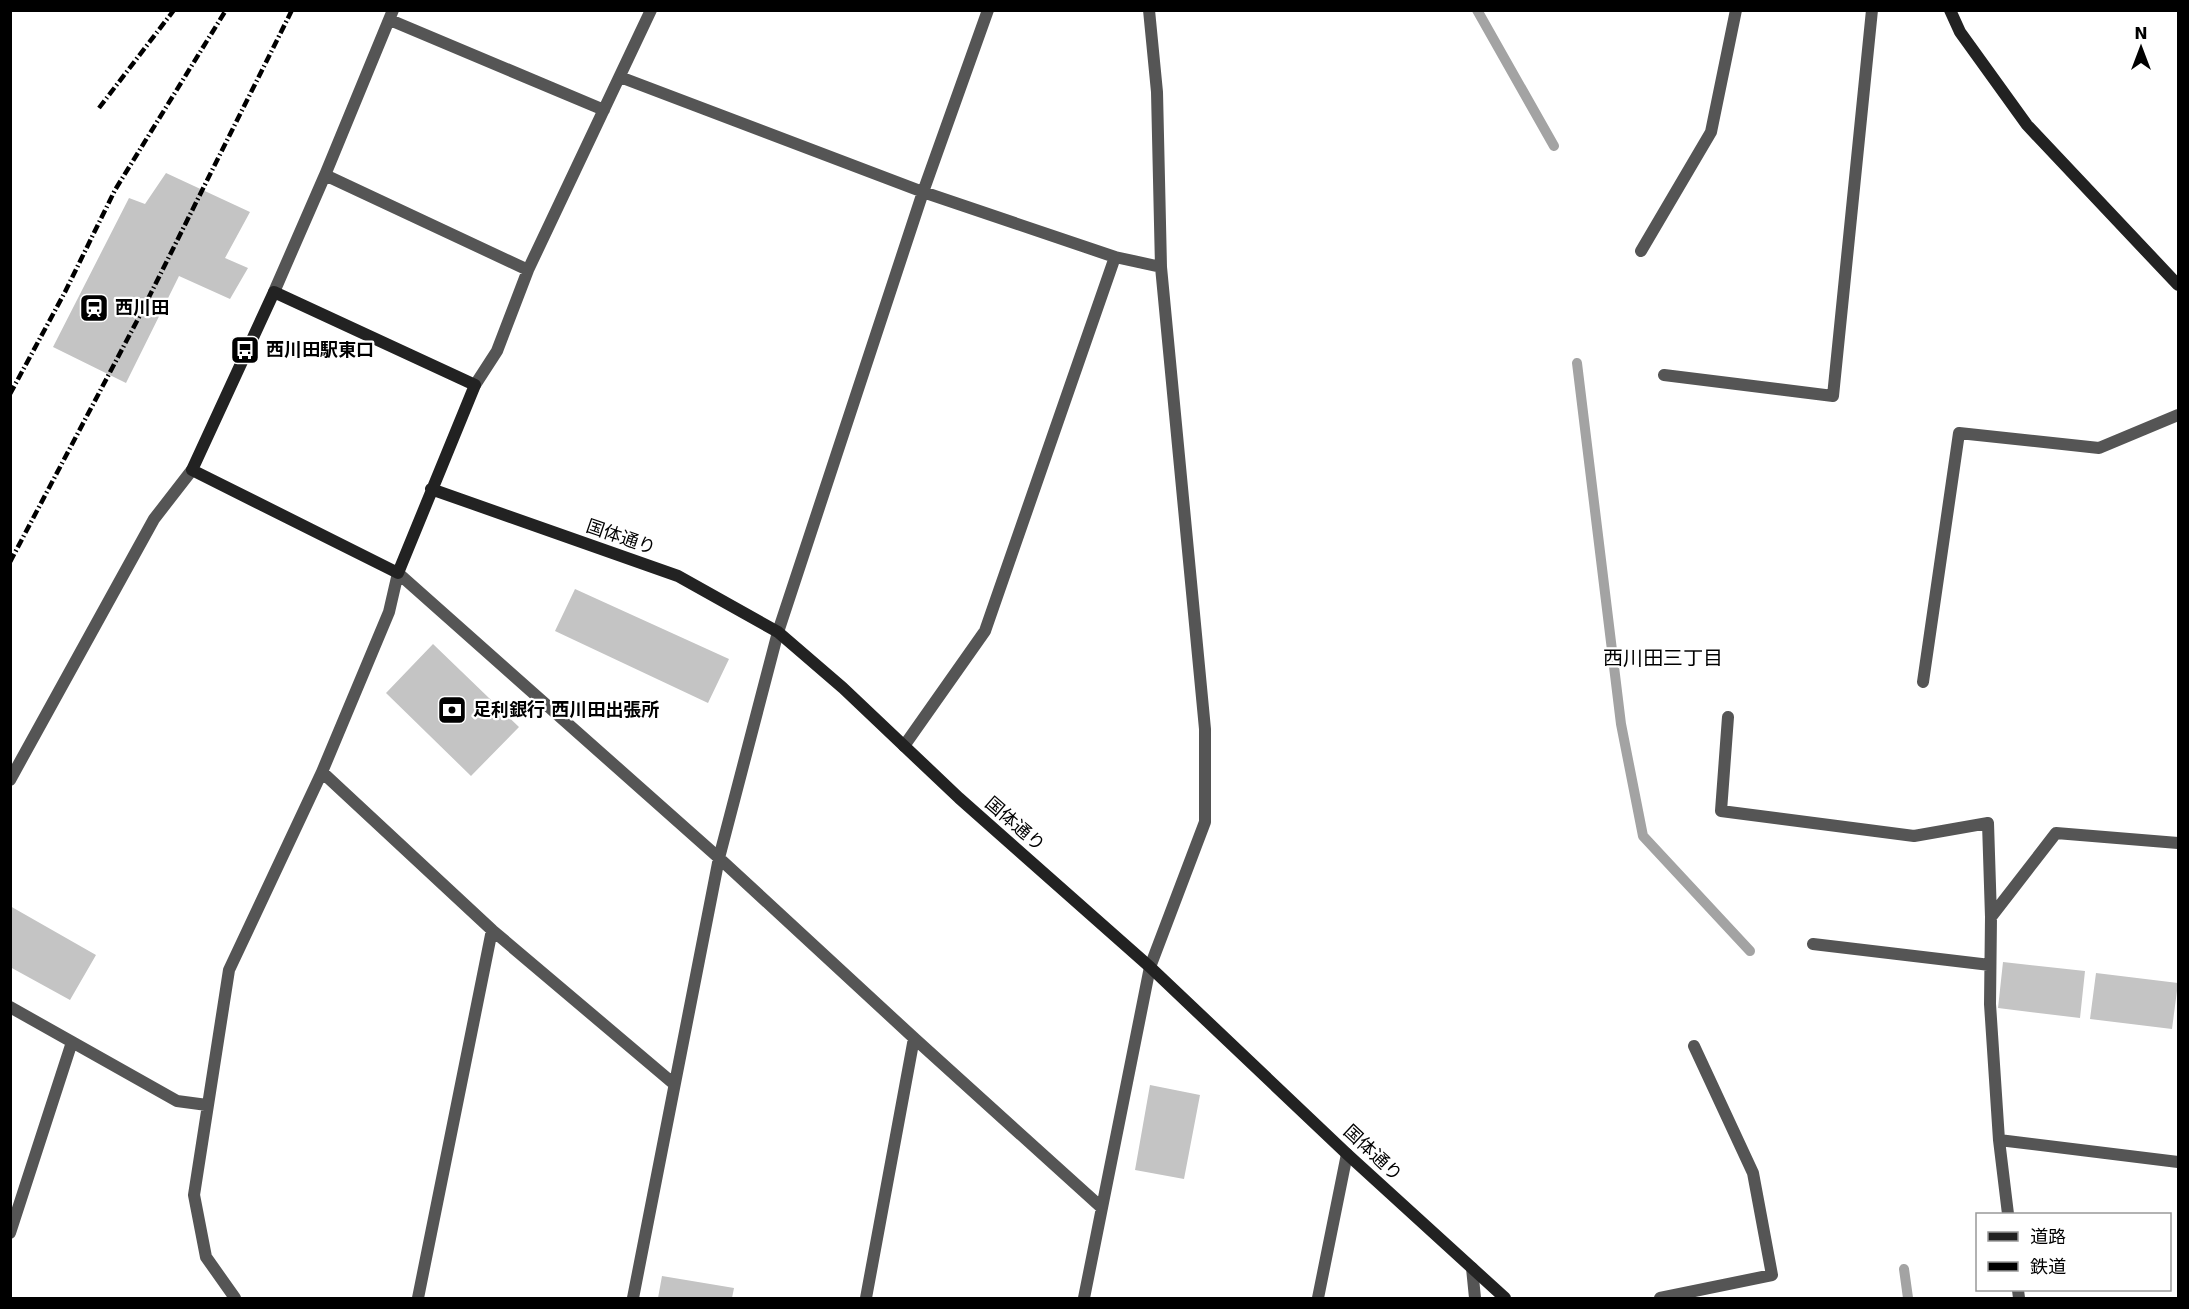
<svg xmlns="http://www.w3.org/2000/svg" width="2189" height="1309" font-family="'DejaVu Sans','Noto Sans JP',sans-serif">
	<style>
		.lines { fill: none; stroke-linecap: round; stroke-linejoin: round }
		.stream { stroke: #a3a3a3; stroke-width: 10 }
		.building { fill: #c4c4c4 }
		.street { stroke: #555; stroke-width: 12 }
		.secondary { stroke: #222; stroke-width: 12 }
		.rail { stroke: #000; stroke-width: 4.5; stroke-dasharray: 9 3 1.5 3; stroke-linecap: butt }
		.labels { text-anchor: middle; stroke-width: 4.5; stroke-linejoin: round; paint-order: stroke }
		.poi-label { font-size: 18px; font-weight: bold; fill: #000; stroke: #fff; text-anchor: start }
		.street-label { font-size: 18px; fill: #000; stroke: #fff }
		.neighbourhood-label { font-size: 20px; fill: #000; stroke: #fff }
	</style>
	<rect width="100%" height="100%" fill="#fff"/>
	<g class="lines">
		<!-- stream -->
		<path class="stream" d="M1477 10 1554 146
			M1577 363 1621 724 1643 836 1750 951
			M1904 1269 1908 1298"/>
	</g>
	<!-- building -->
	<path class="building" d="M166 173 250 212 225 258 248 268 230 299 179 276 126 383 53 347 129 198 145 204Z
		M575 589 729 659 708 703 555 631Z
		M433 644 519 727 471 776 386 693Z
		M10 906 96 955 70 1000 10 967Z
		M2003 962 2085 971 2080 1018 1998 1008Z
		M2096 973 2178 983 2172 1029 2090 1019Z
		M1150 1085 1200 1095 1184 1179 1135 1170Z
		M662 1276 734 1288 732 1298H658Z"/>
	<g class="lines">
		<!-- street -->
		<path class="street" d="M393 10 325 175 528 270
			M390 20 604 110
			M620 77 923 192 1115 257 1161 267
			M1641 251 1711 132 1736 10
			M274 292 325 175
			M1664 375 1833 396 1872 10
			M475 385 497 351 528 270 651 10
			M1923 682 1959 433 2099 448 2178 415
			M1728 717 1721 811 1914 836 1988 823 1991 917 1990 1004 1999 1140
			M904 746 985 631 1115 257
			M322 772 492 930 418 1298
			M10 780 154 519 192 470
			M1991 917 2056 833 2178 843
			M492 930 674 1084
			M1813 944 1990 965
			M10 1007 177 1101 207 1105
			M914 1038 1102 1208
			M2008 1214 1999 1140 2178 1162
			M10 1233 72 1042
			M1472 1268 1475 1298
			M2018 1290 2019 1298
			M235 1298 206 1257 194 1195 229 970 322 772 389 612 398 573 719 858 914 1038 866 1298
			M633 1298 719 858 778 632 923 192 988 10
			M1084 1298 1150 967 1205 822V729L1161 267 1157 92 1149 10
			M1318 1298 1347 1154
			M1660 1298 1772 1275 1753 1173 1694 1046"/>
		<!-- secondary -->
		<path class="secondary" d="M1950 10 1960 32 2027 125 2178 285
			M274 292 475 385 398 573 192 470Z
			M431 489 678 576 778 632 843 688 959 798 1150 967 1347 1154 1505 1298"/>
		<!-- rail -->
		<path class="rail" d="M99 108 174 10
			M10 394 65 292 115 190 226 10
			M10 562 138 319 292 10"/>
	</g>
	<!-- icons -->
	<defs>
		<g id="station-square" transform="scale(1.5)"><rect x="-9" y="-9" width="18" height="18" rx="4" fill="#000" stroke="#fff"/><path d="M-3-6H3Q5-6 5-4V2Q5 4 3 4L4.5 6H3L1.5 4h-3L-3 6H-4.5L-3 4Q-5 4-5 2V-4Q-5-6-3-6ZM-3.5-4v3h7v-3ZM-3.5 1v1.5H-2V1ZM2 1v1.5H3.5V1Z" fill="#fff"/></g>
		<g id="bus-square" transform="scale(1.5)"><rect x="-9" y="-9" width="18" height="18" rx="4" fill="#000" stroke="#fff"/><path d="M-5-6H5V4H4V6H2V4H-2V6H-4V4H-5ZM-3.5-4V0h7V-4ZM-3.5 1.2v1.5H-2V1.2ZM2 1.2v1.5H3.5V1.2Z" fill="#fff"/></g>
		<g id="bank-square" transform="scale(1.5)"><rect x="-9" y="-9" width="18" height="18" rx="4" fill="#000" stroke="#fff"/><path d="M-6-4H6V4H-6ZM0-2.3a2.3 2.3 0 1 0 0 4.6a2.3 2.3 0 1 0 0-4.6Z" fill="#fff"/></g>
	</defs>
	<g fill-rule="evenodd">
		<use href="#station-square" x="94" y="308"/>
		<use href="#bus-square" x="245" y="350"/>
		<use href="#bank-square" x="452" y="710"/>
	</g>
	<g class="labels">
		<!-- poi labels -->
		<g class="poi-label">
			<text x="115" y="314">西川田</text>
			<text x="266" y="356">西川田駅東口</text>
			<text x="473" y="716">足利銀行 西川田出張所</text>
		</g>
		<!-- street labels -->
		<g class="street-label">
			<text transform="translate(621 537) rotate(19)" y="6">国体通り</text>
			<text transform="translate(1015 824) rotate(41)" y="6">国体通り</text>
			<text transform="translate(1373 1153) rotate(43)" y="6">国体通り</text>
		</g>
		<!-- neighbourhood labels -->
		<g class="neighbourhood-label">
			<text x="1663" y="665">西川田三丁目</text>
		</g>
	</g>
	<!-- border -->
	<rect width="2189" height="1309" fill="none" stroke="#000000" stroke-width="24"/>
	<!-- legend -->
	<rect x="1976" y="1213" width="195" height="78" fill="#ffffff" stroke="#999999" stroke-width="1.5"/>
	<rect x="1988" y="1232" width="30" height="9" fill="#222222" stroke="#999999" stroke-width="1.5"/>
	<text x="2030" y="1243" font-size="18" fill="#000000">道路</text>
	<rect x="1988" y="1262" width="30" height="9" fill="#000000" stroke="#999999" stroke-width="1.5"/>
	<text x="2030" y="1273" font-size="18" fill="#000000">鉄道</text>
	<!-- north arrow -->
	<g transform="translate(2141 48)" stroke="#ffffff" stroke-width="4.5" paint-order="stroke">
	<path d="M0-4.5L10 22L0 15L-10 22Z" fill="#000000"/>
	<text y="-9" font-size="16" font-weight="bold" text-anchor="middle" fill="#000000">N</text>
	</g>
</svg>
